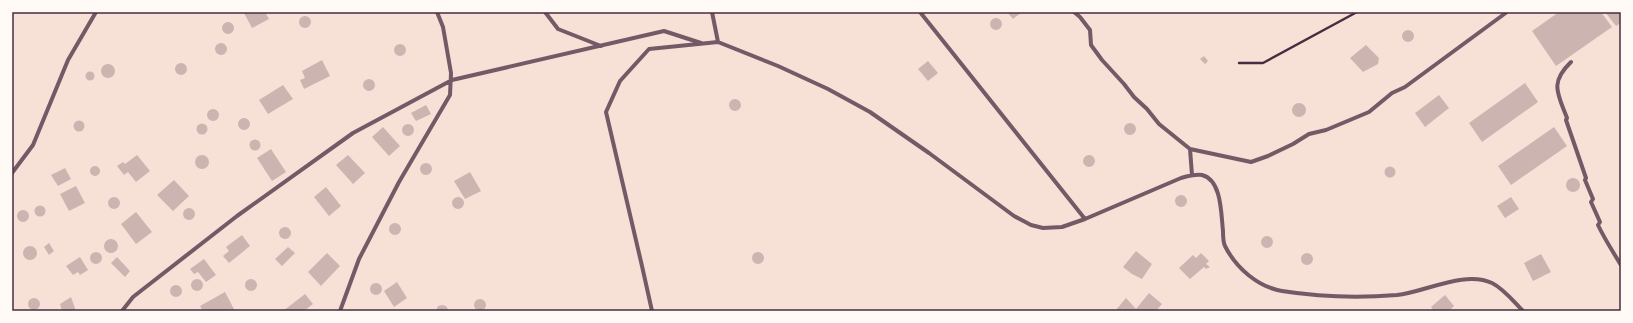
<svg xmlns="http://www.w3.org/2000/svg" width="1633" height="323" font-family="'Work Sans',sans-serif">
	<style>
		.building { fill: #ccb4b1 }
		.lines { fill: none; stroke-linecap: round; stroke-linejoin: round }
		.path { stroke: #4a2c40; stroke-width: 2.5 }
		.minor { stroke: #755966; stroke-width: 4 }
		.neatline { fill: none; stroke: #4a2c40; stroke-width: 1.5 }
	</style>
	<rect width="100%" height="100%" fill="#f7e1d7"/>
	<!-- building -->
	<path class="building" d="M246 12H265L269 19 252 28 244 13Z
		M1007 12H1022L1013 19Z
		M1559 12H1601L1612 27 1556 66 1532 31Z
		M1605 12H1621V23L1616 26Z
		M299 22a6 6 0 1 1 12 0a6 6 0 1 1-12 0Z
		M990 24a6 6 0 1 1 12 0a6 6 0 1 1-12 0Z
		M222 28a6 6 0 1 1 12 0a6 6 0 1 1-12 0Z
		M1402 36a6 6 0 1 1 12 0a6 6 0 1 1-12 0Z
		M215 49a6 6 0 1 1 12 0a6 6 0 1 1-12 0Z
		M394 50a6 6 0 1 1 12 0a6 6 0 1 1-12 0Z
		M1366 45 1379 58 1378 64 1363 72 1350 58Z
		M1204 56 1208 61 1205 64 1200 59Z
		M322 60 330 76 304 89 300 80 305 78 302 71Z
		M928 61 938 73 928 81 918 69Z
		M175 69a6 6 0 1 1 12 0a6 6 0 1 1-12 0Z
		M101 71a7 7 0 1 1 14 0a7 7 0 1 1-14 0Z
		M85.5 76a4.5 4.5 0 1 1 9 0a4.5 4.5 0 1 1-9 0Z
		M363 85a6 6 0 1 1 12 0a6 6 0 1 1-12 0Z
		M1525 83 1538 102 1482 142 1469 123Z
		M283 85 293 99 268 114 259 100Z
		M1439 95 1449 108 1425 127 1415 113Z
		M729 105a6 6 0 1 1 12 0a6 6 0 1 1-12 0Z
		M1292 110a7 7 0 1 1 14 0a7 7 0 1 1-14 0Z
		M426 105 431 114 416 121 411 113Z
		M207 115a6 6 0 1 1 12 0a6 6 0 1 1-12 0Z
		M238 124a6 6 0 1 1 12 0a6 6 0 1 1-12 0Z
		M73.5 126a5.5 5.5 0 1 1 11 0a5.5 5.5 0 1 1-11 0Z
		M1124 129a6 6 0 1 1 12 0a6 6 0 1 1-12 0Z
		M196.5 129a5.5 5.5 0 1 1 11 0a5.5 5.5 0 1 1-11 0Z
		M402 130a6 6 0 1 1 12 0a6 6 0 1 1-12 0Z
		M383 127 400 146 389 156 372 137Z
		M1554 127 1567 146 1511 185 1498 166Z
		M249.5 145a5.5 5.5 0 1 1 11 0a5.5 5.5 0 1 1-11 0Z
		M271 149 286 172 272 181 257 158Z
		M195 162a7 7 0 1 1 14 0a7 7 0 1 1-14 0Z
		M1083 161a6 6 0 1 1 12 0a6 6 0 1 1-12 0Z
		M137 155 150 171 136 182 128 172 124 175 117 166 123 162 125 164Z
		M348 155 365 173 353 184 336 165Z
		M420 169a6 6 0 1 1 12 0a6 6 0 1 1-12 0Z
		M90 171a5 5 0 1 1 10 0a5 5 0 1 1-10 0Z
		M1384.5 172a5.5 5.5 0 1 1 11 0a5.5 5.5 0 1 1-11 0Z
		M65 168 71 179 58 186 51 175Z
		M470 172 481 191 465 199 454 181Z
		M1566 185a7 7 0 1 1 14 0a7 7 0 1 1-14 0Z
		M174 180 189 196 173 211 157 195Z
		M76 186 85 203 69 211 60 194Z
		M326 187 341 206 329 216 314 197Z
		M1175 201a6 6 0 1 1 12 0a6 6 0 1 1-12 0Z
		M108 203a6 6 0 1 1 12 0a6 6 0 1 1-12 0Z
		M452 203a6 6 0 1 1 12 0a6 6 0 1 1-12 0Z
		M1511 197 1519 209 1505 218 1497 206Z
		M34.5 211a5.5 5.5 0 1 1 11 0a5.5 5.5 0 1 1-11 0Z
		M183 214a6 6 0 1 1 12 0a6 6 0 1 1-12 0Z
		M17 216a6 6 0 1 1 12 0a6 6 0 1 1-12 0Z
		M136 212 152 232 136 244 121 224Z
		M389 229a6 6 0 1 1 12 0a6 6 0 1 1-12 0Z
		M279 233a6 6 0 1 1 12 0a6 6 0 1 1-12 0Z
		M242 235 250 246 229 263 223 256 229 251 226 247Z
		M1261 242a6 6 0 1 1 12 0a6 6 0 1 1-12 0Z
		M104 246a7 7 0 1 1 14 0a7 7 0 1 1-14 0Z
		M49 243 54 251 49 255 44 247Z
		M23 253a7 7 0 1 1 14 0a7 7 0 1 1-14 0Z
		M288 247 295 253 282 266 275 259Z
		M1136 251 1152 264 1142 279 1132 274 1123 267Z
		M90 258a6 6 0 1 1 12 0a6 6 0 1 1-12 0Z
		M752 258a6 6 0 1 1 12 0a6 6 0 1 1-12 0Z
		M1301 259a6 6 0 1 1 12 0a6 6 0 1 1-12 0Z
		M327 253 340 266 321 286 308 272Z
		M1201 253 1209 261 1206 264 1210 267 1206 269 1204 267 1190 279 1179 268 1193 255 1196 258Z
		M1541 254 1551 272 1533 281 1524 263Z
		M80 257 88 270 80 275 78 272 73 275 66 266Z
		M117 257 130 271 125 277 111 263Z
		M204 259 216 275 206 282 198 272 194 274 190 269Z
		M245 285a6 6 0 1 1 12 0a6 6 0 1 1-12 0Z
		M191 285a6 6 0 1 1 12 0a6 6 0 1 1-12 0Z
		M397 282 407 298 394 307 384 291Z
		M370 289a6 6 0 1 1 12 0a6 6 0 1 1-12 0Z
		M170 291a6 6 0 1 1 12 0a6 6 0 1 1-12 0Z
		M225 292 235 311H203L200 306Z
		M1149 293 1162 304 1156 311H1115L1126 298 1136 309Z
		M305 294 313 304 304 311H283Z
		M1445 295 1454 306 1449 311H1434L1431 307Z
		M71 297 76 311H62L60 304Z
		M28 304a6 6 0 1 1 12 0a6 6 0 1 1-12 0Z
		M474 305a6 6 0 1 1 12 0a6 6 0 1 1-12 0Z
		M442 305 446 306 449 311H436L438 306Z"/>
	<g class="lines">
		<!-- path -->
		<path class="path" d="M1239 63H1263L1357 12"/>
		<!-- minor -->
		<path class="minor" d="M545 12 558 29 601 46
			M712 12 718 42
			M920 12 1085 219
			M1074 12 1080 17 1090 30 1091 45 1102 60 1124 84 1134 97 1147 109 1159 124 1190 149 1192 175
			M1571 62C1549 83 1558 94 1567 118L1566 120 1586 178 1585 180 1593 199 1591 202 1600 222 1598 225C1604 238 1613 252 1621 265
			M1190 149 1251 162 1268 156 1293 144 1309 134 1326 130 1369 112 1392 93 1405 87 1507 12
			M12 173 33 145 68 60 96 12
			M122 311 133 297 237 216 353 133 452 80 664 31 701 43
			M340 311 359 259 399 182 450 95 451 73 443 27 437 12
			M652 311 642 266 606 112 620 81 649 49 718 42 778 66 828 89 870 112 929 153 1014 216 1031 225 1043 228 1062 227 1085 219 1181 178C1188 176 1195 174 1202 175 1222 180 1221 214 1223 231 1223 236 1223 242 1225 246 1236 268 1258 287 1282 291 1320 297 1359 298 1397 295 1425 292 1465 270 1492 283 1504 289 1514 302 1523 311"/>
	</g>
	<!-- border -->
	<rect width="1633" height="323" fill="none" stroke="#fffaf5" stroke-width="26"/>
	<rect x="13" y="13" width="1607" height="297" class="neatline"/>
</svg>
